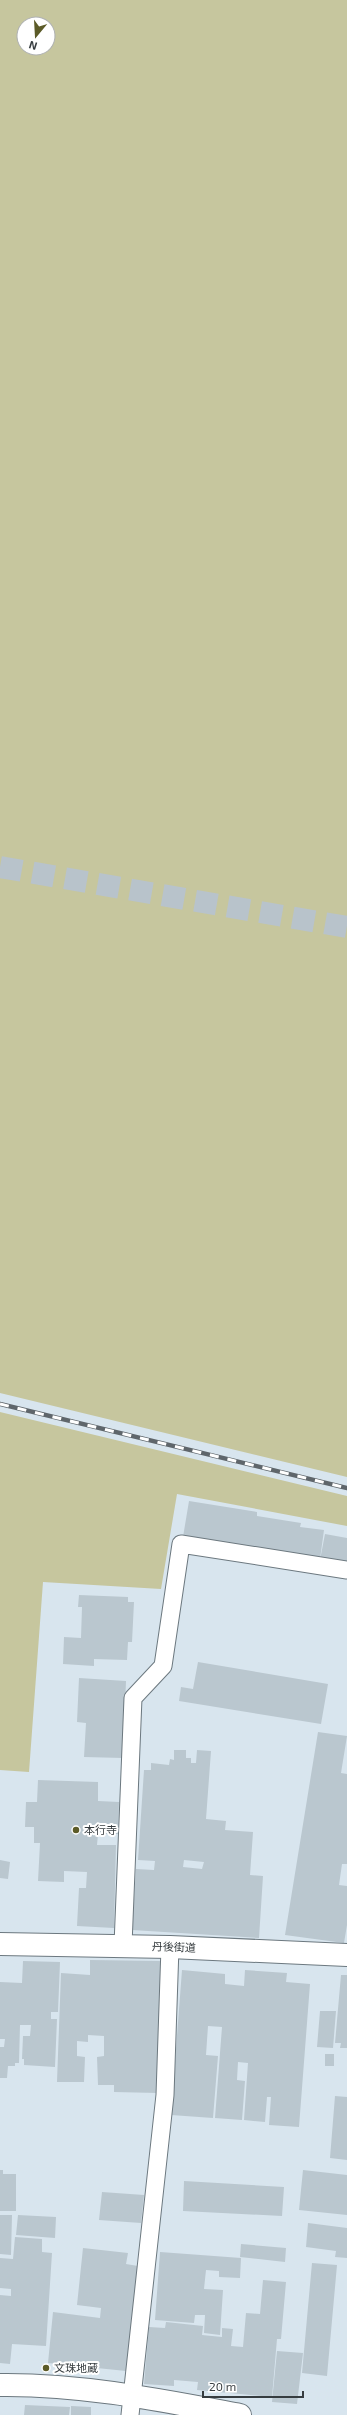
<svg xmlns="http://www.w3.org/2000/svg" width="347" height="2415" font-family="'Exo 2','Noto Sans JP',sans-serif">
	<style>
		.green { fill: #c6c69e; fill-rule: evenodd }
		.building { fill: #bac7cf; fill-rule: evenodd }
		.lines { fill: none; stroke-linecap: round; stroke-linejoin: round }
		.highway-tunnel { stroke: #b8c3cb; stroke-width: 22; stroke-dasharray: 22 11; stroke-linecap: butt }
		.lane-casing { stroke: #6c787f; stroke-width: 19 }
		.street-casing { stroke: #6c787f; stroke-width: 24 }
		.lane { stroke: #fff; stroke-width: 17 }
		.street { stroke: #fff; stroke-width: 22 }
		.rail-casing { stroke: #5f666b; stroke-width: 4.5 }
		.rail { stroke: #fff; stroke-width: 3; stroke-dasharray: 9; stroke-linecap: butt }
		.poi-dot { fill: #5c5b28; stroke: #fff; stroke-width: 1.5 }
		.labels { text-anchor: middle; stroke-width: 4; stroke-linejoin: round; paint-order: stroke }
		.poi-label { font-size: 11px; fill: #363c3f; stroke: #fff; text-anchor: start }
		.street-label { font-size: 11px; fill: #363c3f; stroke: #fff }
	</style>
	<rect width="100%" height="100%" fill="#d8e5ee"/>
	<!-- green -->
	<path class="green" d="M0 0H347V1477L0 1393ZM24 24H48V48H24Z
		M0 1412 347 1496V1526L177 1494 161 1589 43 1582 29 1772 0 1770Z"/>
	<!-- building -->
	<path class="building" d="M189 1501 257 1512V1516L301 1523 300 1527 324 1530 320 1559 183 1537Z
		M325 1534 347 1538V1565L320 1560Z
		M79 1595 128 1597V1602H134L132 1642H128L127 1660 94 1659V1666L63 1664 64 1637 81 1638 82 1607H78Z
		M198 1662 328 1684 321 1724 179 1701 181 1687 193 1689Z
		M79 1678 126 1681 123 1758 84 1757 86 1723 77 1722Z
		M318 1732 347 1736 341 1773 347 1774V1864H342L339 1885 347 1886V1925L344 1943 285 1935Z
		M174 1750H186V1758H191V1763H196L197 1750 211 1751 206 1819 226 1821 225 1830 253 1832 250 1875 263 1876 259 1938 132 1930 136 1869 154 1870 155 1861 138 1860 144 1770H151V1763L169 1765 170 1759 174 1760ZM184 1860 204 1862 202 1869 183 1867Z
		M38 1780 98 1782V1801L119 1802 118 1834H98L97 1845H116L114 1928 77 1926 79 1888H86L87 1872 64 1871V1882L38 1881 40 1843H34V1827H25L26 1802H37Z
		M0 1860 10 1862 8 1879 0 1878Z
		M90 1960 162 1961 158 2093 114 2092V2085H98L97 2057 104 2056V2036L88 2035V2042L77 2041V2056L85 2057 84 2082H57L61 1973 90 1975Z
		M23 1961 60 1962 58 2012H51V2019H57L55 2067 24 2065V2059H22L23 2036H30L31 2025H20L19 2063H15V2066H8L7 2078H0V2047H4L5 2039H0V1982L22 1983Z
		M182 1970 225 1974V1984L244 1986 245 1970 287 1973 286 1982 310 1984 299 2127 269 2125 271 2097H267L265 2122 244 2120 248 2063 238 2062 237 2080 245 2081 242 2120 215 2118 222 2027 208 2026 206 2055 218 2056 213 2118 171 2115Z
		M341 1975H347V2048H340L341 2043H335Z
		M320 2011H336L333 2048 317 2047Z
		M325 2054H334V2066H325Z
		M335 2096 347 2097V2160L330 2158Z
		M0 2170H3V2174H16V2211H0Z
		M303 2170 347 2175V2215L299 2210Z
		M184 2181 284 2187 282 2216 183 2211Z
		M102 2192 144 2195 141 2223 99 2220Z
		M0 2215H12L11 2255 0 2254Z
		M18 2215 56 2217 55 2238 16 2235Z
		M308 2223 347 2228V2258L335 2257 336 2251 306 2247Z
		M15 2237 42 2239V2252L52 2253 46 2346 12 2344 10 2364 0 2363V2295L11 2296V2289L0 2288V2258L13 2259Z
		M241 2244 286 2248 285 2262 240 2257Z
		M83 2248 128 2253 126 2264 138 2266 126 2371 48 2363 53 2312 100 2318 101 2308 77 2305Z
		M160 2252 241 2258 240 2278 219 2277V2271L206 2270 204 2289 223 2290 220 2335 204 2333 205 2315H195L194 2323 155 2320Z
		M312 2263 337 2265 327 2376 302 2373Z
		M263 2280 286 2282 281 2339H277L272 2397 197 2390 198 2382 174 2380V2386L144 2384 149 2327 165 2328 166 2322 203 2326 202 2335 222 2337V2328L233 2329 231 2346 243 2347 246 2313 260 2314Z
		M277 2351 303 2353 297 2404 272 2402Z
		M25 2405 70 2407 69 2415H24Z
		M71 2406 91 2407V2415H71Z"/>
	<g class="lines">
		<!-- highway-tunnel -->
		<path class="highway-tunnel" d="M0 867 347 927"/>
		<!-- lane casing -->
		<g class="lane-casing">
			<path id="lane" d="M123 1945 133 1698 163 1666 181 1544 347 1570
				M130 2415 165 2095 170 1947"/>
		</g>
		<!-- street casing -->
		<g class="street-casing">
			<path id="street" d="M0 1944 170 1947 347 1955
				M0 2385C81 2384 160 2400 240 2415"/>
		</g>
		<!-- lane -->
		<use href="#lane" class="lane"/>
		<!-- street -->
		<use href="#street" class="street"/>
		<!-- rail casing -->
		<g class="rail-casing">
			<path id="rail" d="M0 1404 347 1488"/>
		</g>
		<!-- rail -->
		<use href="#rail" class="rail"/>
	</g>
	<!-- markers -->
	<g class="poi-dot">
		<circle cx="76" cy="1830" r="4"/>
		<circle cx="46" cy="2368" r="4"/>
	</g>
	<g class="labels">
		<!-- poi labels -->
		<g class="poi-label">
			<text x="84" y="1834">本行寺</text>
			<text x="54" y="2372">文珠地蔵</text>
		</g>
		<!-- street labels -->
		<g class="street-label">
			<text transform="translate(174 1947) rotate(2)" y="4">丹後街道</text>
		</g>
	</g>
	<!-- north arrow -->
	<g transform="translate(36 36) rotate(198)"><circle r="19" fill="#ffffff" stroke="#afb1b2"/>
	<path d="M0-3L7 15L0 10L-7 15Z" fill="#5c5b28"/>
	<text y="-6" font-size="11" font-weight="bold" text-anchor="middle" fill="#363c3f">N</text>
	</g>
	<!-- scale -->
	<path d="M203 2391v6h100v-6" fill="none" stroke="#363c3f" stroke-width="2"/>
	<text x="209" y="2391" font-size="12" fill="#363c3f" stroke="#ffffff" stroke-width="3" paint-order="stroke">20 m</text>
</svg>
